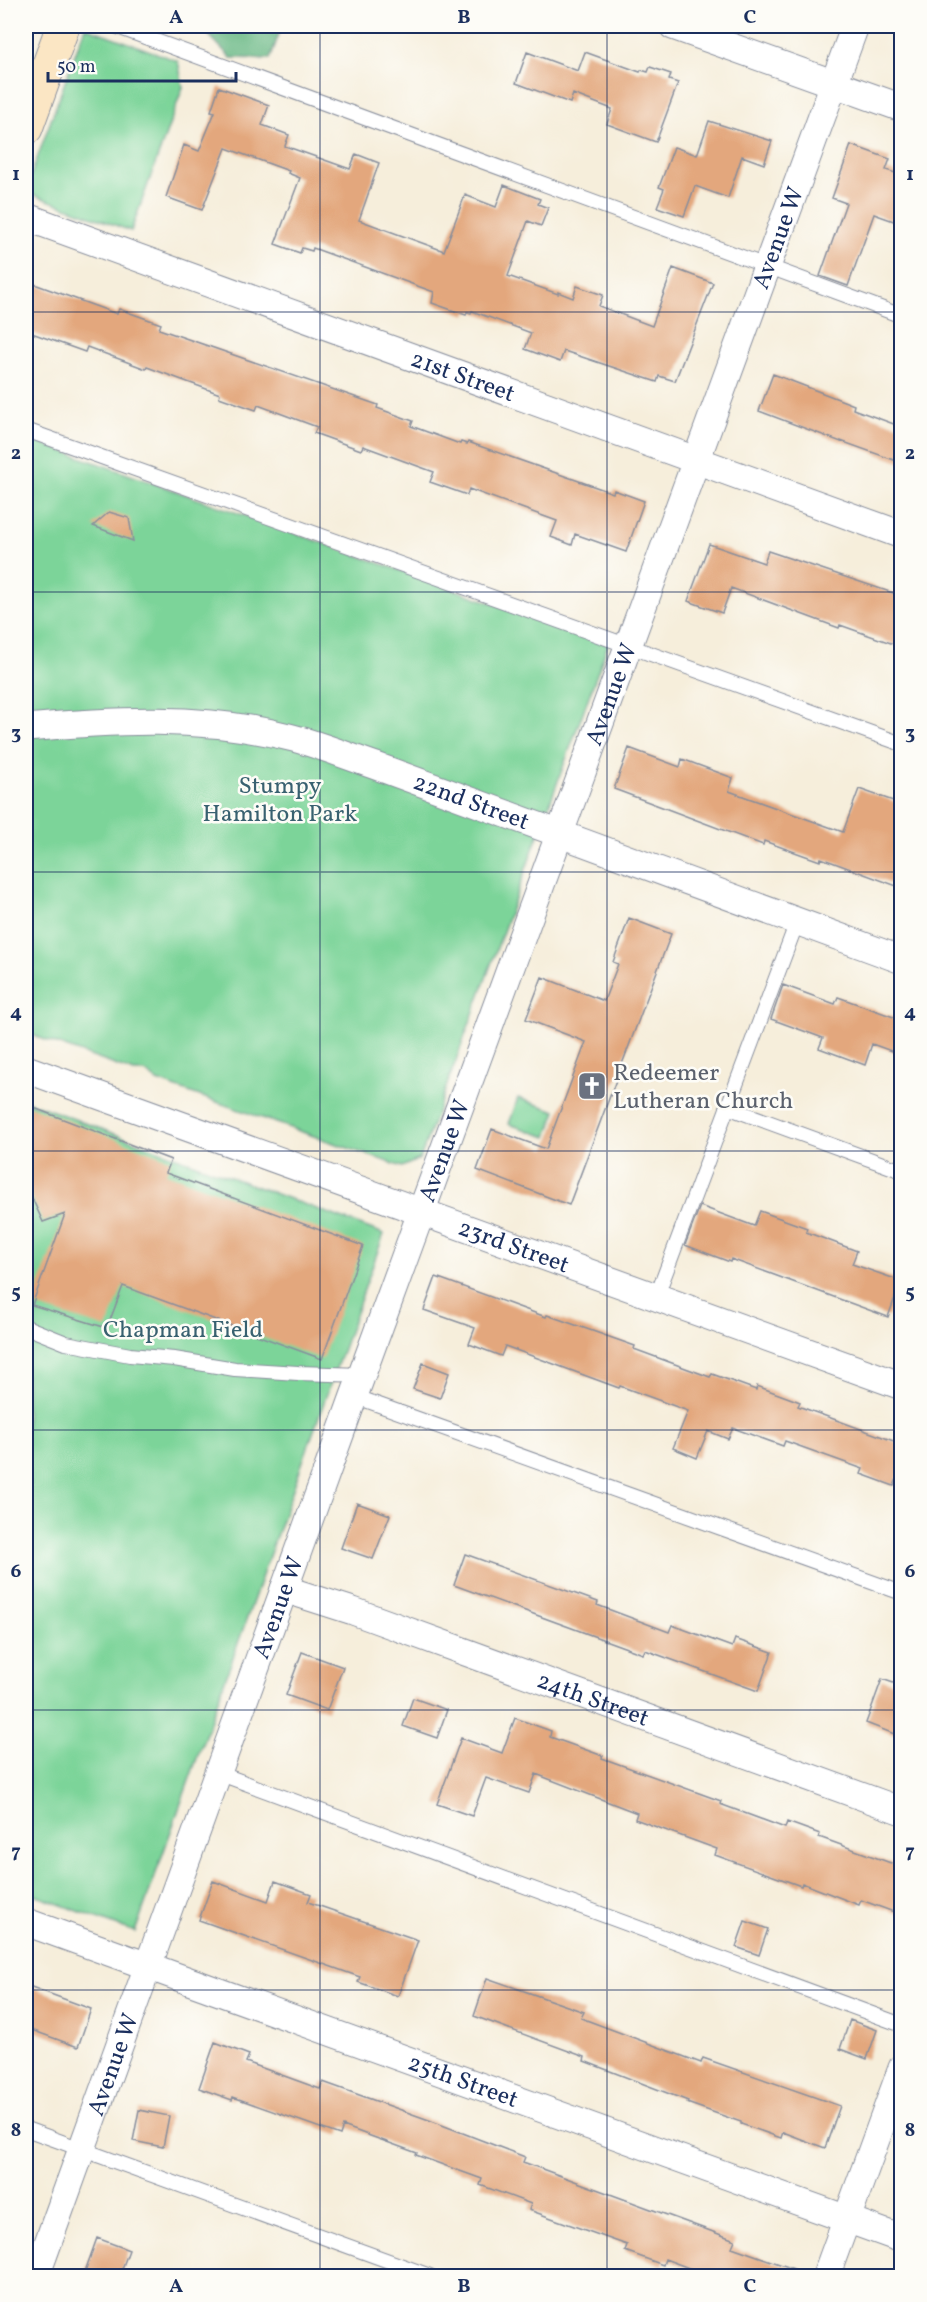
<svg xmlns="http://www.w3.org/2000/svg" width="927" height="2302" font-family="Vollkorn,serif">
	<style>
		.green { fill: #7bd499; stroke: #4b827c; stroke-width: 1.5 }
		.forest { fill: #64b681; stroke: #407270; stroke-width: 1.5 }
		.building { fill: #e3a77d }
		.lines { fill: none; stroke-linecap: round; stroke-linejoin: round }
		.lane-casing { stroke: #888e9c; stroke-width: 16 }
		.street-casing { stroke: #888e9c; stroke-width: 29 }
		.secondary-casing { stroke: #888e9c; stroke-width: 35 }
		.lane { stroke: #fff; stroke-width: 14 }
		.street { stroke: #fff; stroke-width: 27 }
		.secondary { stroke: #fbe6c4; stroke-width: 33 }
		.grid { fill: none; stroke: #1b2f5e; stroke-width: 1.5; stroke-opacity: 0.55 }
		.labels { text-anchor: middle; stroke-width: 5; stroke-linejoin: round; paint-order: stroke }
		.street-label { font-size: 24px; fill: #1b2f5e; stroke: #fdfcf7 }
		.park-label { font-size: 24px; fill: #386170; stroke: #fdfcf7 }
		.worship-label { font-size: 24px; fill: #5b616d; stroke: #fdfcf7; text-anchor: start }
		.neatline { fill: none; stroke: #1b2f5e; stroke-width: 2 }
		.grid-label { font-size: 20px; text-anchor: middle; font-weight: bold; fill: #1b2f5e }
	</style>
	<rect width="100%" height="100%" fill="#fdfcf7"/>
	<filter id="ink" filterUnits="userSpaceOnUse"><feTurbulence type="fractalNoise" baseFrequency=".0167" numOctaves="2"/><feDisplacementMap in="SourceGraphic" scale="12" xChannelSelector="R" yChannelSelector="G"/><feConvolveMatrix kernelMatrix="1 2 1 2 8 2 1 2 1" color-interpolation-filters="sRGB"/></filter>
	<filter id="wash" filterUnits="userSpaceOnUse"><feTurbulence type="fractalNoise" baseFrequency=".008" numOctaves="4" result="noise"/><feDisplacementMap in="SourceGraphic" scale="24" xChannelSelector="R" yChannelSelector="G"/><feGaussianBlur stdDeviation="1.35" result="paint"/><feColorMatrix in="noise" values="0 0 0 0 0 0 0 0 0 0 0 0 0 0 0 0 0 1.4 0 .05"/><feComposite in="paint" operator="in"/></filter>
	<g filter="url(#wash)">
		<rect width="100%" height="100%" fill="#f6eedb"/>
		<!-- green -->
		<path class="green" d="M85 27 178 61 183 87 131 231 31 194 27 186Z
			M26 438 608 644 420 1159 402 1167 157 1081 145 1072H134L26 1033Z
			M518 1098 556 1111 547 1137 509 1124Z
			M26 1101 384 1234 135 1932 26 1892Z"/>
		<!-- forest -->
		<path class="forest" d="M200 26H282L270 59 231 58Z"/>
		<g id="blocks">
			<!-- building -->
			<path class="building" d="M527 52 578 71 585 52 640 72 641 70 648 72 650 67 671 74 669 80 678 83 656 142 607 124 612 109 573 94 570 103 516 83Z
				M219 87 269 105 262 125 289 135 285 146 350 169 356 154 379 163 359 220 444 251 465 195 496 207 504 185 540 199 538 204 548 208 541 226 528 221 508 276 558 294V292L573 298 577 286 603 295 599 306 652 326 673 268 713 283 675 381 659 376 657 382 564 351 560 362 525 349 531 333 472 311 471 313 467 312 466 315 432 303 434 292 313 248 312 251 302 248 300 253 275 244 300 178 288 173 289 171 226 148 202 210 166 197 184 145 199 151 215 112 211 111Z
				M709 121 772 141 764 164 742 156 728 198 695 186 684 216 657 207 664 189 659 187 674 147 697 155Z
				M851 145 890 159 886 170 902 175V224L874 214 848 286 820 276 846 203 832 198Z
				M26 281 117 314 119 309 161 324 159 329 378 405 377 408 413 421 411 426 460 444 461 442 467 444 468 442 613 493 614 490 644 501 626 552 575 534 572 545 551 537 557 521 469 489 467 495 430 482 434 472 363 446 361 450 314 433 317 427 258 405 256 410 219 397 220 394 147 367 146 369 87 347 85 352 26 331Z
				M773 374 854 405 853 409 902 427V463L841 441V442L759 411Z
				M109 512 129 518 133 541 93 526Z
				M709 544 764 563 768 551 902 596V647L840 625 839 628 731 588 722 613 688 601Z
				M629 748 680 767 682 759 733 778 729 791 843 832 859 789 902 804V888L821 858 820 861 764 841 763 845 614 789Z
				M629 918 671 934 569 1205 477 1170 492 1129 546 1149 586 1042 526 1019 542 977 604 1001 618 964 613 962Z
				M783 985 835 1004 838 997 902 1020V1055L872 1044 865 1065 819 1048 823 1038 771 1019Z
				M26 1105 171 1160 166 1173 363 1246 322 1359 123 1286 107 1328 32 1305 65 1214 43 1222 26 1185Z
				M700 1206 754 1226 760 1211 807 1228 806 1232 857 1251 852 1264 901 1281 888 1317 731 1259 730 1262 685 1245Z
				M436 1277 546 1317 547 1315 635 1346 634 1349 710 1377 712 1374 756 1390 757 1386 800 1402 798 1406 902 1444V1467L894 1486 861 1474 863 1469 785 1441 783 1446 733 1428 728 1439 708 1431 697 1458 673 1448 688 1411 620 1386 619 1388 505 1346 501 1356 469 1344 475 1328 424 1310Z
				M423 1363 449 1373 440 1398 413 1389Z
				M357 1503 390 1515 373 1559 341 1548Z
				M465 1554 598 1602 597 1605 669 1632 672 1625 732 1647 735 1639 772 1652 758 1691 645 1650 643 1654 454 1585Z
				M302 1652 343 1667 327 1710 286 1695Z
				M882 1679 902 1686V1737L866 1723Z
				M413 1698 447 1710 437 1738 403 1726Z
				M515 1718 551 1731 550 1737 603 1756 602 1758 721 1801 720 1804 785 1828 787 1822 820 1834 819 1837 902 1867V1915L861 1900 859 1905 802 1883 801 1886 715 1855 717 1849 635 1819 637 1813 536 1774 529 1793 486 1778 472 1816 437 1804 461 1738 502 1753Z
				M213 1881 268 1901 275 1881 311 1894 308 1902 418 1940 398 1996 358 1982 360 1977 199 1920Z
				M745 1921 768 1929 759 1955 736 1947Z
				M487 1978 584 2012 581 2018 701 2063 703 2058 840 2106 825 2148 783 2132 781 2138 741 2124V2122L687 2103 688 2101 584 2061 585 2057 474 2016Z
				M26 1985 91 2009 78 2047 26 2028Z
				M850 2020 877 2030 867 2059 840 2049Z
				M215 2042 249 2055 246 2062 320 2089 323 2082 429 2120 525 2157 523 2162 735 2240 732 2247 808 2274 807 2277H713L665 2259 663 2265 625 2251 627 2245 529 2210 531 2204 480 2185 482 2179 416 2155 417 2153 343 2126 340 2135 233 2097 232 2100 199 2088Z
				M139 2110 169 2116 163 2147 133 2141Z
				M97 2238 129 2250 119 2277H83Z"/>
		</g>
	</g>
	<g filter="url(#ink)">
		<use href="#blocks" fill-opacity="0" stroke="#888e9c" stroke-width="1.5"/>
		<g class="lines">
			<!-- lane casing -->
			<g class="lane-casing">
				<path id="lane" d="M115 26 902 316
					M26 430 902 744
					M727 1107 902 1171
					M656 1298 797 922
					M26 1327 66 1343 130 1355 174 1359 235 1369 298 1373 362 1375
					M354 1396 902 1593
					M218 1773 902 2025
					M26 2129 430 2276"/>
			</g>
			<!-- street casing -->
			<g class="street-casing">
				<g id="street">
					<path d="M673 26 902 108"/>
					<path id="s1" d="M26 217 902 535"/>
					<path id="s2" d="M26 728C113 720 202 715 289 737 318 744 347 756 376 766L902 960"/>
					<path id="s3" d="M26 1069 902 1386"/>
					<path id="s4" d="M284 1589 353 1611 902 1811"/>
					<path id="s5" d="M26 1922 902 2239"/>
					<path id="s6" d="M36 2276 354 1396 855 26"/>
					<path d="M826 2276 902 2068"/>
				</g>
			</g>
			<!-- secondary casing -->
			<g class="secondary-casing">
				<path id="secondary" d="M26 128 63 26"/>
			</g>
			<!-- lane -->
			<use href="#lane" class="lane"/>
			<!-- street -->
			<use href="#street" class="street"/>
			<!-- secondary -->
			<use href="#secondary" class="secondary"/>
		</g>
	</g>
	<!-- grid -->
	<path class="grid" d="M320 26V2276M607 26V2276M26 312H902M26 592H902M26 872H902M26 1151H902M26 1430H902M26 1710H902M26 1990H902"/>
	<!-- icons -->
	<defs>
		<g id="church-square" transform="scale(1.5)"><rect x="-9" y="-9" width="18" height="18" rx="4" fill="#6b7280" stroke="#fdfcf7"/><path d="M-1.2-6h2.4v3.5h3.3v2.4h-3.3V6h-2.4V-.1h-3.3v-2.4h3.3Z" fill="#fff"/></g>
	</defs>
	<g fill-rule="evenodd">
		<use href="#church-square" x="592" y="1086"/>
	</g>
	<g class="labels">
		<!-- street labels -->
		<g class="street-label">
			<text dy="8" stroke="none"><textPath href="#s6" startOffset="2169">Avenue W</textPath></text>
			<text dy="8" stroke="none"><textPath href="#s1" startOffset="465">21st Street</textPath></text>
			<text dy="8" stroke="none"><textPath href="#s6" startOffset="1683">Avenue W</textPath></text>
			<text dy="8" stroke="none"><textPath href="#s2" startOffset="458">22nd Street</textPath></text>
			<text dy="8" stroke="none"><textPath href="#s6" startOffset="1197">Avenue W</textPath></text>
			<text dy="8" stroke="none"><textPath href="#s3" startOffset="519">23rd Street</textPath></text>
			<text dy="8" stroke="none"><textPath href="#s6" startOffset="711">Avenue W</textPath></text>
			<text dy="8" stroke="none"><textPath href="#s4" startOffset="328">24th Street</textPath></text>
			<text dy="8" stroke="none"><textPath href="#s6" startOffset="225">Avenue W</textPath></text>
			<text dy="8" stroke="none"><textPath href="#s5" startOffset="465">25th Street</textPath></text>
		</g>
		<!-- park labels -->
		<g class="park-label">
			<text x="280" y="793">Stumpy<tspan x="280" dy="28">Hamilton Park</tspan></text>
			<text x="183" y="1337">Chapman Field</text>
		</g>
		<!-- worship labels -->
		<g class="worship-label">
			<text x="613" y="1080">Redeemer<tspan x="613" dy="28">Lutheran Church</tspan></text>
		</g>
	</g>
	<!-- margin -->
	<rect width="927" height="2302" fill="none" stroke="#fdfcf7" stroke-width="66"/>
	<!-- scale -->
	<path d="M48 72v9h188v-9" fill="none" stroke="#1b2f5e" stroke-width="3"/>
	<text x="57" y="72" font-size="18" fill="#1b2f5e" stroke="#fdfcf7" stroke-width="4.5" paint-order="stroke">50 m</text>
	<rect x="33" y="33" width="861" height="2236" class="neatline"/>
	<g class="grid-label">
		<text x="176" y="23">A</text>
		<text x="464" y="23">B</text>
		<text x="750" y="23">C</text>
		<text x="16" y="180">1</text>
		<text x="910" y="180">1</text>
		<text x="16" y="459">2</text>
		<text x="910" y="459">2</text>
		<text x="16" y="739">3</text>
		<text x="910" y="739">3</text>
		<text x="16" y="1018">4</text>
		<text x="910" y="1018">4</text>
		<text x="16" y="1298">5</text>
		<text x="910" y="1298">5</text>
		<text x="16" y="1577">6</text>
		<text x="910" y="1577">6</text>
		<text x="16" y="1857">7</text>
		<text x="910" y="1857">7</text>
		<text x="16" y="2136">8</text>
		<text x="910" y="2136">8</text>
		<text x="176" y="2292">A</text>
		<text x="464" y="2292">B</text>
		<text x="750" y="2292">C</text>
	</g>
</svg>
